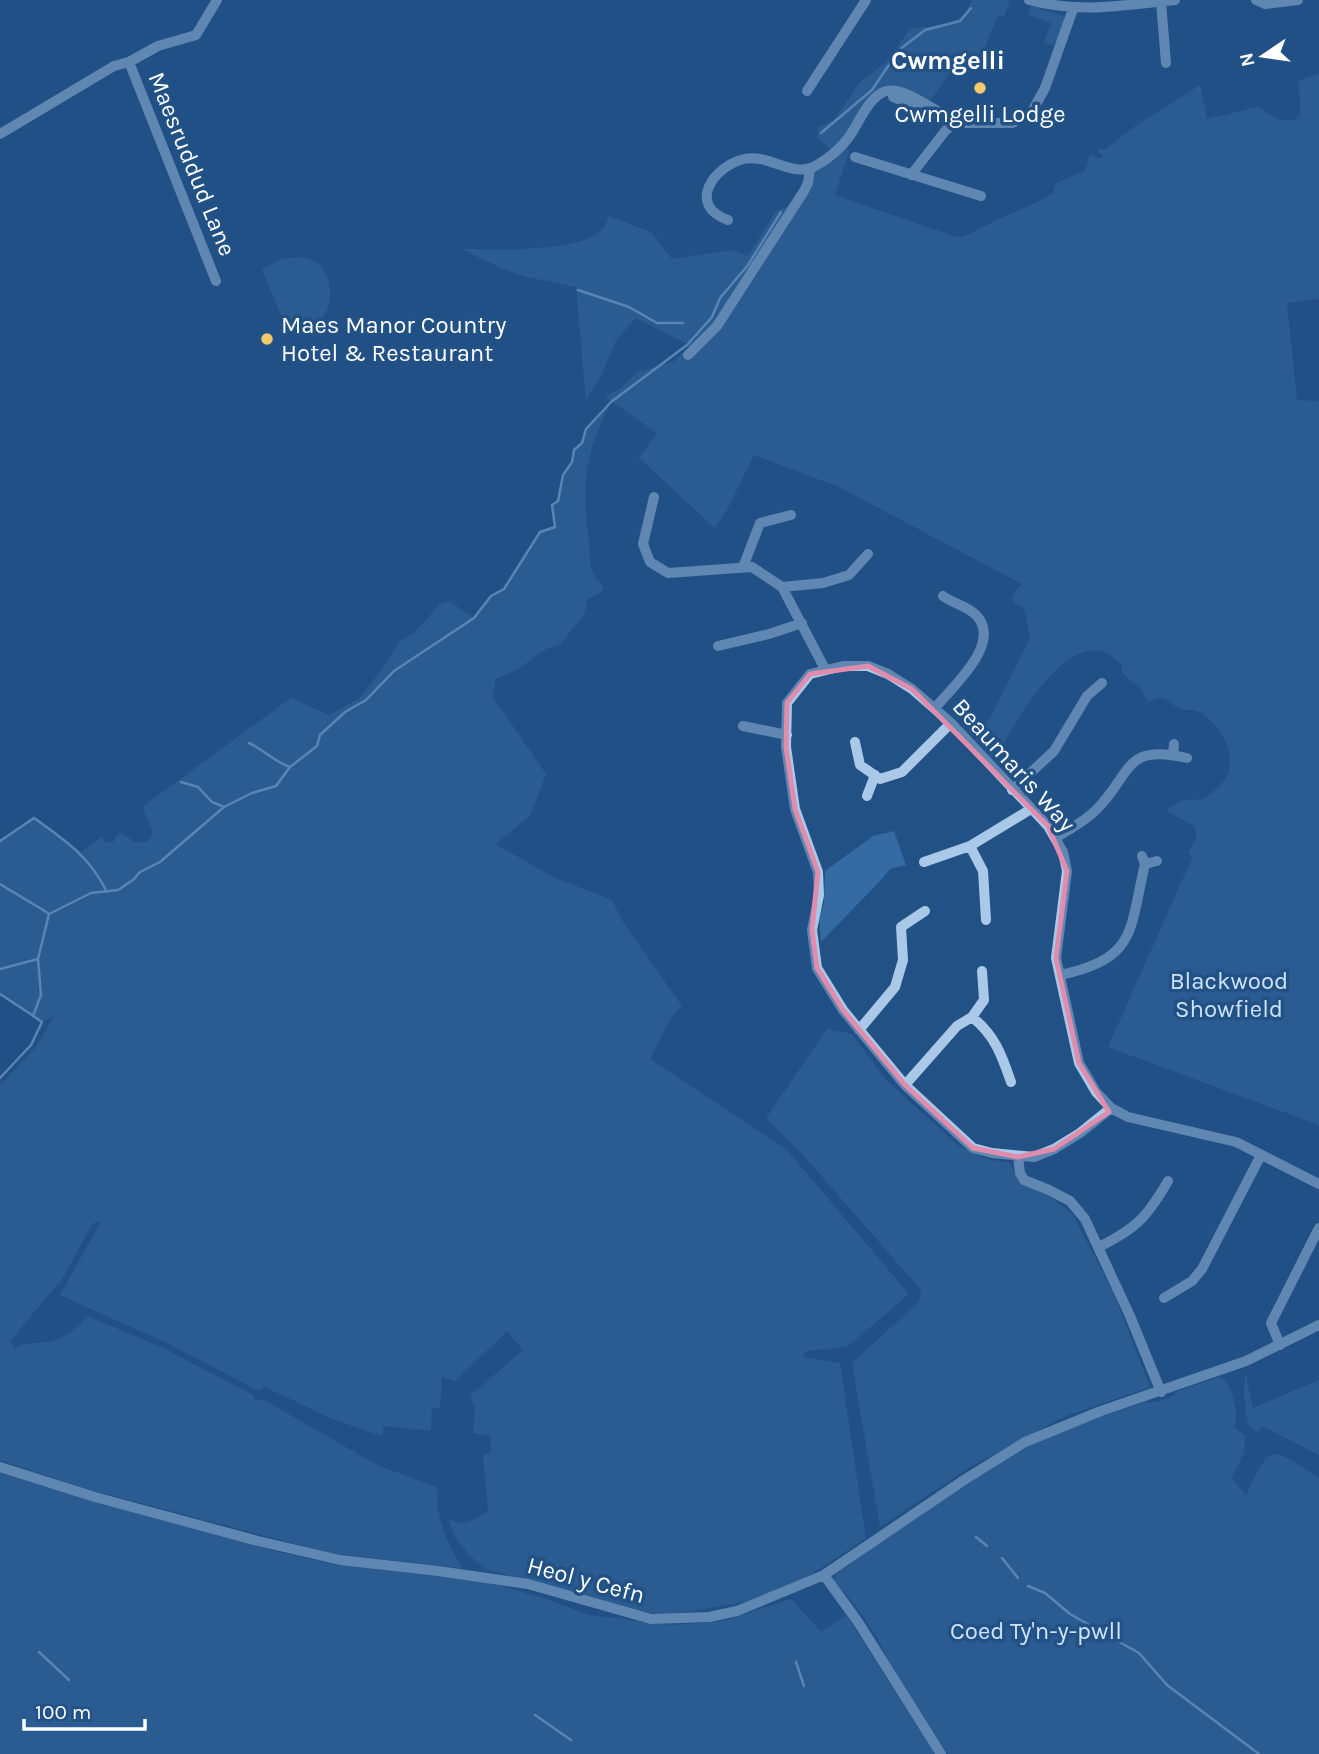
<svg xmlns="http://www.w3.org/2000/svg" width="1319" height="1754" font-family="Karla,sans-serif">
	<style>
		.green { fill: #356ba2 }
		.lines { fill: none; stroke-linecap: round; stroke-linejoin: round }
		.stream { stroke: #9ec4ea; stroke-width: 2.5 }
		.minor { stroke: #aac9e9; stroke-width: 10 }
		.marked { fill: none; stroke: #e08cad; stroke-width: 5; stroke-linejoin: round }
		.poi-dot { fill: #f5c86c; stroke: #215185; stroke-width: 2.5 }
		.labels { text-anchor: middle; stroke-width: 7; stroke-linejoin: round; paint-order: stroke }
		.poi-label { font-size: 24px; fill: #fff; stroke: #215185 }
		.street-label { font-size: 24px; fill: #fff; stroke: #215185 }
		.park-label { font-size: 24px; fill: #cee2f7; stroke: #215185 }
		.neighbourhood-label { font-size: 26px; font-weight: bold; fill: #fff; stroke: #215185 }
	</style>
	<rect width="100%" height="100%" fill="#215185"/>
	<!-- green -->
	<path class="green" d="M972 0H1005L1010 2 1004 17 998 15 980 59 964 53 930 101 890 87 831 150 817 137 819 127 834 120 860 82 884 64 910 29C935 25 963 28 972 0Z
		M1031 6 1064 16V23L1054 46 1044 43 1051 23 1028 15Z
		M1319 74V299L1287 303 1297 400 1319 401V1125L1108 1047 1192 858 1188 852 1196 839 1195 827 1166 811C1172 807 1179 801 1185 800 1190 798 1196 801 1201 800 1209 797 1225 782 1228 774 1236 751 1218 720 1197 711 1192 709 1186 711 1181 709 1165 702 1168 693 1148 702L1140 688 1122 673V665C1073 610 1014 726 994 760L969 732 983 726 990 718 1030 638 1025 612 1021 605 1015 604 1012 599 1015 591 1022 584 839 487 754 455 727 510 715 528 639 458 657 433 605 397 622 387 637 372 673 362 689 347 687 344 636 318 616 340 602 374 586 401 576 287 523 276 501 268 461 249C491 249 587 254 604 227 606 224 607 220 608 216L651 232 672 259 733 250 748 256 776 211 801 200 817 170 846 149 849 151 835 195 956 237C970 236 976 230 987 225 1009 213 1032 207 1053 193L1056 183 1085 171 1090 155 1101 159 1103 154 1099 153V148L1104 150 1134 127 1200 85 1207 119 1258 107C1273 116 1284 127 1300 116L1299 80Z
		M301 257C306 258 313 260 317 263 339 280 333 327 302 329 297 329 290 326 285 325L262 269 282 259Z
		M611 402C584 458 581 481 589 543 591 563 588 572 604 587L601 592 587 600 585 613 560 645 546 649 518 669 496 679 492 696 546 774 530 816 495 844 555 878 612 900 623 922 682 1006 670 1019 650 1059 786 1149 909 1294 847 1347 806 1351 802 1357 840 1363 866 1538 807 1577 750 1601 693 1611 663 1614 636 1612 589 1596 485 1569 469 1555 455 1537 449 1520C466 1527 474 1520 488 1511L483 1455 491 1453V1436L473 1433 475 1409 470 1396 523 1350 507 1331 455 1381 442 1377 440 1408 432 1409 431 1431 384 1426 382 1436 332 1419 265 1387 259 1391 169 1344 60 1295 101 1222 93 1223 62 1279 10 1341 15 1349C22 1343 26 1344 35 1343 59 1342 72 1334 87 1316L161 1347 253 1395 255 1400H264L379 1466 437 1487C435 1519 447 1541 462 1568L330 1553 84 1488 0 1460V1085L35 1048 54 1017 42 1022 0 994V841L34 818 81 852 103 836V841L112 843 120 832 136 843 148 841 153 833 142 807 291 698 329 715 361 697 384 666 399 642 414 633 440 604 449 601 474 618 491 596 504 589 540 532 555 526 552 505 558 501 563 475 572 462 574 450 582 443 586 429Z
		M894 831 906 865 890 869 881 880 821 942 819 918 824 903 825 871 873 836Z
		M827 1029 852 1034 885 1079 960 1147 987 1159 1010 1163 1020 1183 1049 1196 1073 1215 1114 1294 1150 1387 1063 1417 970 1467 880 1527 852 1363 919 1302 921 1290 803 1155 766 1118Z
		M1245 1371 1253 1408 1319 1380V1455L1262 1426 1258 1433 1248 1424 1245 1407 1247 1406 1244 1396Z
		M1220 1377C1234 1384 1239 1413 1234 1427L1245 1436 1244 1452 1232 1478 1246 1496C1271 1440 1271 1447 1319 1478V1754H948L892 1668 877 1637 856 1606 834 1581 836 1574C899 1529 973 1470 1043 1439 1076 1424 1111 1414 1145 1402 1155 1404 1171 1399 1178 1391Z
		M0 1472 121 1509 279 1552 337 1565 487 1582 547 1599 589 1615 672 1625 723 1621 791 1599 821 1632 846 1615 935 1754H0Z"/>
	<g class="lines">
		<!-- stream -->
		<path class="stream" d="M821 133 872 90 899 50 925 30 960 21 971 8
			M578 290 629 307 657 323H683
			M249 743C264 750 275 762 290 767
			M181 782 198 787 212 802 222 806
			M0 841 34 818C66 841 89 856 107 892
			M0 884 48 913
			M0 969 38 959
			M0 994 32 1015
			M0 1078 31 1045 42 1022 33 1016 41 995 38 959 49 914 91 893 118 890 133 880 140 872 160 862 224 807 252 793 276 786 290 767 317 746 320 735 345 712 366 700 394 671 474 618 491 596 504 589 540 532 555 527 552 505 558 501 563 475 572 462 574 450 582 443 586 429 611 402 687 345 712 317 720 298 748 265 781 212
			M976 1537 987 1546
			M1002 1558 1018 1578
			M1028 1586 1045 1593 1070 1614 1139 1653 1167 1685 1259 1754
			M39 1652 69 1680
			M796 1662 804 1686
			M535 1715 571 1740"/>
		<!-- minor -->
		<path class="minor" d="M1029 0C1080 14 1124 5 1175 0
			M1256 0 1265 4 1298 0
			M1161 2 1166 63
			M129 62 216 281
			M807 91 866 0
			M893 97 928 112 936 110 952 125
			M0 134 114 66 129 62 158 46 196 35 217 0
			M855 157 981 196
			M911 175 946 130 956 123H1012L1027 117 1034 108 1045 88 1073 9
			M728 220C686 205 714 166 744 159 770 153 793 180 817 165 829 158 841 148 849 137 859 123 869 96 886 91 901 87 923 103 936 110
			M688 355 717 326 804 191 808 183 810 169
			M654 497 643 544 650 562 668 573 752 567 782 587 825 669
			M743 567 760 523 791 515
			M782 587 823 583 849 575 868 554
			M718 646 769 634 802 623
			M936 707C953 686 1003 643 976 615 967 606 954 604 943 596
			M743 726 787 735
			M855 742 860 765 880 779 902 772 951 723
			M1173 755 1174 744
			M1012 790 1054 751 1087 696 1102 683
			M867 796 875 775
			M1055 838C1069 830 1085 821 1096 810 1133 773 1123 743 1187 758
			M970 846 983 871 986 920
			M924 862 970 846 1031 809
			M1145 864 1157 861
			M1060 975C1137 958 1129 932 1145 864L1142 856
			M972 1017C995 1035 1002 1056 1011 1082
			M859 1030 895 987 903 960 901 927 925 911
			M905 1085 957 1026 972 1017 984 1000 982 971
			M1111 1108 1080 1133 1054 1149 1034 1157 992 1153 973 1148 905 1085 843 1010 817 968 812 930 819 895 818 872 795 809 786 747 787 703 810 674 843 666H868L888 674 912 689 951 723 1048 826 1063 852 1067 871 1056 958 1079 1063 1096 1092 1111 1108 1128 1117 1236 1142 1319 1184
			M1018 1157 1020 1173 1024 1180 1049 1190 1070 1201 1085 1219 1130 1316 1161 1392
			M1099 1247C1137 1228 1147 1217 1168 1181
			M1164 1298 1192 1281 1202 1269 1261 1155
			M1280 1345 1271 1323 1319 1228
			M0 1467 95 1497 258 1541 340 1560 438 1571 528 1584 651 1619 709 1617 737 1611 824 1575 964 1480 1025 1442 1101 1411 1246 1361 1319 1325
			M824 1575 858 1622 941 1754"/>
	</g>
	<!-- marked area -->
	<path d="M0 0H1319V1754H0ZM868 666 912 689 1048 826 1067 871 1056 958 1079 1063 1109 1112 1054 1149 1018 1157 973 1148 905 1085 843 1010 817 968 812 930 818 872 795 809 786 747 787 703 810 674Z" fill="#215185" fill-opacity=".55" fill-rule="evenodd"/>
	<path class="marked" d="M868 666 912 689 1048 826 1067 871 1056 958 1079 1063 1109 1112 1054 1149 1018 1157 973 1148 905 1085 843 1010 817 968 812 930 818 872 795 809 786 747 787 703 810 674Z"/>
	<!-- markers -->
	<g class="poi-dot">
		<circle cx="980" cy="88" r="7"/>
		<circle cx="267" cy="339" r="7"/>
	</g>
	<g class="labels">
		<!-- poi labels -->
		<g class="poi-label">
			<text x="980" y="122">Cwmgelli Lodge</text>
			<text x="281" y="333" text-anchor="start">Maes Manor Country<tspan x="281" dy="28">Hotel &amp; Restaurant</tspan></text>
		</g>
		<!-- street labels -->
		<g class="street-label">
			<text transform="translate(192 164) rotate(68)" y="8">Maesruddud Lane</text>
			<text transform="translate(1014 765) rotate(48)" y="8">Beaumaris Way</text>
			<text transform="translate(586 1580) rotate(15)" y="8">Heol y Cefn</text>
		</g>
		<!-- park labels -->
		<g class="park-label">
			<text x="1229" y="989">Blackwood<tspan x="1229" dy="28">Showfield</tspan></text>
			<text x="1036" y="1639">Coed Ty'n-y-pwll</text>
		</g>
		<!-- neighbourhood labels -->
		<g class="neighbourhood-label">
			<text x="948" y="69">Cwmgelli</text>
		</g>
	</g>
	<!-- north arrow -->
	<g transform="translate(1263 56) rotate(257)" stroke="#215185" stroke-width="5" paint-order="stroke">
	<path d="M0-5L12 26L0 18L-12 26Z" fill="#ffffff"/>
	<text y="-10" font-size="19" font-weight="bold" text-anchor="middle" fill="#ffffff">N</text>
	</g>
	<!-- scale -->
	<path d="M24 1719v10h121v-10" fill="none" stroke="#ffffff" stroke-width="3.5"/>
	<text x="35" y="1719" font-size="21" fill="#ffffff" stroke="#215185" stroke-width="5" paint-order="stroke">100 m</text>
</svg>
